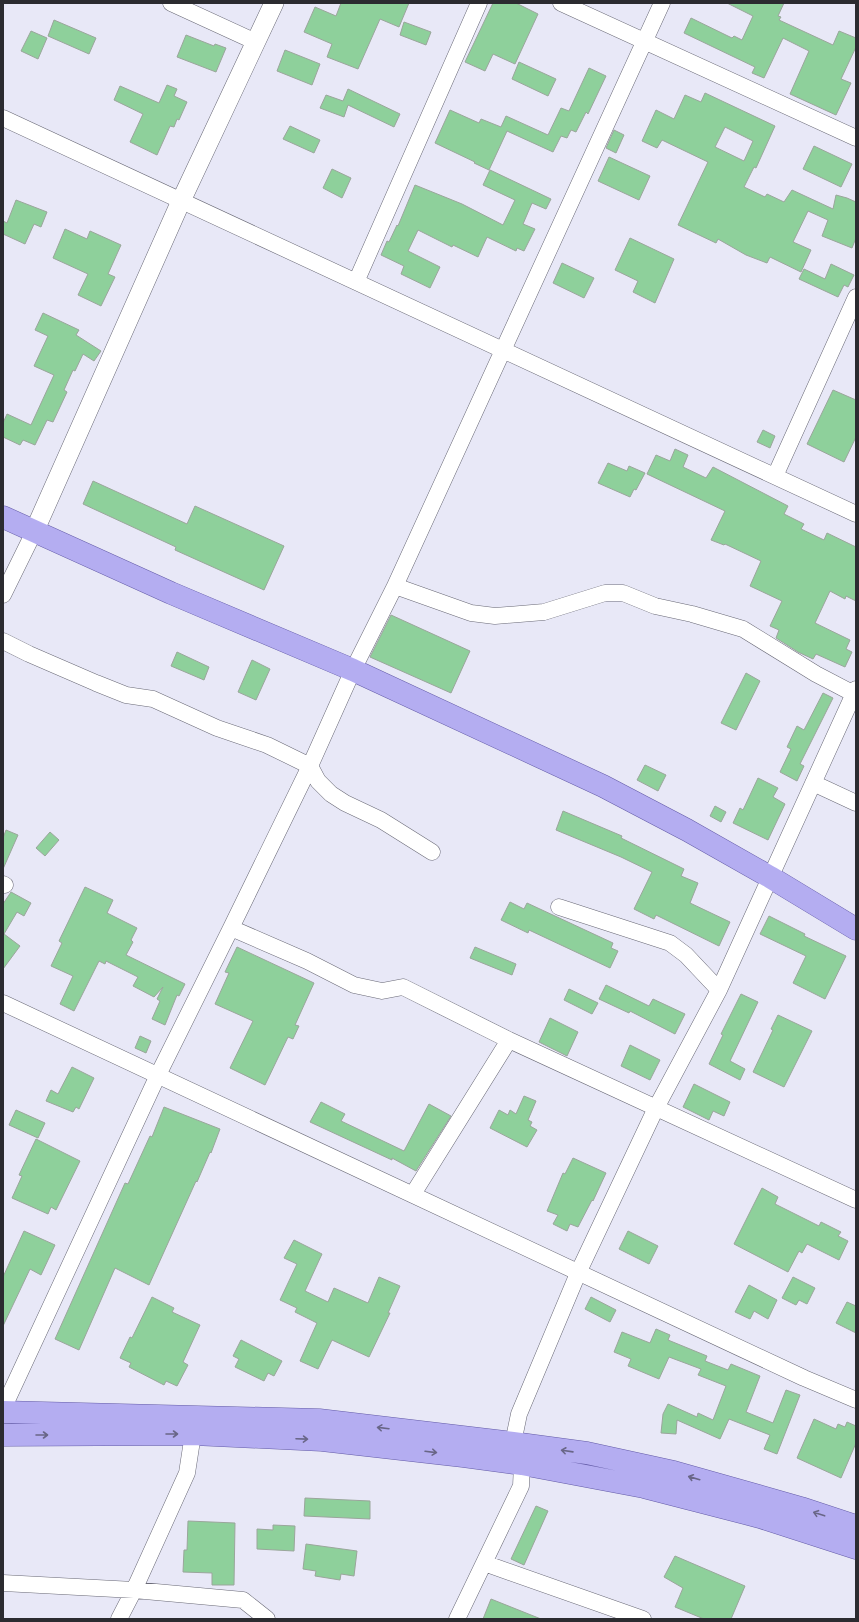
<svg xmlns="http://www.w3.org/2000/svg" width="859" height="1622" font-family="'Source Sans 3',sans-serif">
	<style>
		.building { fill: #8ed09b; stroke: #9aa69b; fill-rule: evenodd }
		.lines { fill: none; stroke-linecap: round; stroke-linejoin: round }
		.minor-casing { stroke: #696976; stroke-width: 17 }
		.tertiary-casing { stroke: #696976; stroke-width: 20 }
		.primary-casing { stroke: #645ca7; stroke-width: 23 }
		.minor { stroke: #fff; stroke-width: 16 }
		.tertiary { stroke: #fff; stroke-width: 19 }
		.primary { stroke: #b4adf1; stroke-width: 22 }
		.oneway { stroke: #696687 }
	</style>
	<rect width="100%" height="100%" fill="#e8e8f7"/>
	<!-- building -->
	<path class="building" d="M341 3H409L399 27 380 19 358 69 327 57 332 44 304 32 315 7 336 16Z
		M493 3H516L538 14 515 64 493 54 485 71 465 62Z
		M727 3H784L778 16 781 17 779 20 833 45 839 31 856 38V47L841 79 851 83 836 115 790 94 809 51 783 38 764 78 752 73 755 67 684 33 691 18 732 38 734 36 742 40 753 16Z
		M54 20 96 38 89 54 48 36Z
		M404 22 431 32 426 45 400 35Z
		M31 31 47 38 38 59 21 51Z
		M186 35 214 46 215 44 226 48 216 72 177 57Z
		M285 50 320 64 312 85 277 71Z
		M519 62 556 79 548 96 512 79Z
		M589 68 606 76 588 114 586 112 576 132 571 130 567 138 561 136 553 152 507 131 489 170 474 163 475 162 435 143 450 110 479 123 481 119 501 127 506 116 548 135 561 108 569 111Z
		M167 85 177 89 174 96 187 102 179 120 177 119 174 127 170 126 157 155 130 142 143 114 114 100 120 86 159 103Z
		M348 89 400 114 394 127 348 105 344 117 320 108 326 95 343 101Z
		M705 93 775 126 756 168 754 167 744 187 765 197 767 194 784 202 792 190 833 209 836 195 847 198 856 202V238L852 248 822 236 828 220 808 211 793 242 811 250 801 272 770 257 767 263 746 255 718 239 716 243 678 225 708 162 662 140 657 148 642 141 656 110 674 119 685 95 701 102ZM725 127 753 141 744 161 715 147Z
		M290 126 320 140 314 153 283 139Z
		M614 130 624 135 616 153 606 148Z
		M814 146 852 164 841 187 803 169Z
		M609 157 650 176 639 200 598 181Z
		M332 169 351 178 342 198 323 188Z
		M490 170 551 199 546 209 532 203 523 224 535 229 524 251 517 248 516 251 487 237 478 257 453 245 452 247 418 230 408 251 440 267 430 288 401 274 404 266 381 255 387 241 389 242 397 225 398 226 415 185 462 204 503 225 515 200 483 185Z
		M16 200 47 212 41 227 34 224 25 244 3 234V221L7 223Z
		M65 229 87 239 90 231 121 245 108 274 115 277 101 306 78 295 88 274 53 258Z
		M630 238 674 259 655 303 633 292 638 281 615 270Z
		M562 263 594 278 584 298 553 283Z
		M831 264 854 275 848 287 844 285 838 297 799 279 804 269 825 279Z
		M43 313 79 330 76 335 101 351 94 361 83 354 75 371 73 370 64 390 67 392 53 422 47 420 35 445 23 440 20 445 3 437V423L7 414 31 425 54 375 34 366 48 336 35 330Z
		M833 390 856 400V437L844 462 807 444Z
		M763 430 775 436 770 448 757 442Z
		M675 449 688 455 683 467 706 478 713 467 788 506 784 514 804 524 801 529 824 540 827 533 856 547V601L846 596 845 599 830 591 815 623 850 640 846 649 852 652 845 667 816 654 813 659 798 652 776 638 779 630 770 626 782 601 750 586 761 561 725 544 724 545 711 540 725 511 647 474 656 455 670 461Z
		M608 463 627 471 629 466 645 473 636 490 634 489 630 497 598 483Z
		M93 481 187 524 195 506 284 546 264 590 175 550 176 547 83 504Z
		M391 615 470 651 451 693 370 657Z
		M177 652 209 667 204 680 171 666Z
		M252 660 270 669 256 700 238 692Z
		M746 673 760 681 736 730 721 723Z
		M823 693 833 698 800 764 804 766 797 781 780 772 791 749 787 747 797 726 804 730Z
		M645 765 666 775 658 791 637 780Z
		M758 778 778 788 773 797 785 804 768 840 733 823 740 808 743 810Z
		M715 806 726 812 721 822 710 816Z
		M563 811 622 836 621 838 684 869 681 876 698 883 690 903 730 922 719 946 656 915 654 919 634 909 652 872 621 857 556 830Z
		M6 830 18 835 3 869V838Z
		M50 832 59 840 45 856 36 848Z
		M85 887 113 900 107 913 137 928 131 940 133 942 126 955 185 984 179 996 177 995 165 1025 152 1019 160 1001 157 999 163 987 154 997 133 986 138 977 106 961 105 964 99 961 74 1011 60 1004 73 976 51 966 62 943 59 941Z
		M11 892 31 903 24 916 17 912 4 934 20 946 3 969V904Z
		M510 902 524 909 527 903 613 943 611 948 618 951 610 968 529 930 528 933 501 920Z
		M769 916 805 934 804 936 846 956 825 999 793 983 806 956 760 934Z
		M237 947 314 983 295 1025 299 1026 293 1039 288 1037 265 1085 230 1068 253 1021 215 1004 229 973 225 972Z
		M475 947 516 964 512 975 470 958Z
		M606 985 649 1006 653 999 685 1014 675 1034 630 1011 629 1013 599 999Z
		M569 989 598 1003 592 1014 564 1000Z
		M741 994 758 1002 730 1061 745 1069 740 1080 709 1064 723 1035 721 1034Z
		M778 1015 812 1031 784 1087 753 1072 773 1030 771 1029Z
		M550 1018 578 1032 567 1056 539 1042Z
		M140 1036 151 1041 146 1053 135 1048Z
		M630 1045 660 1060 650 1080 621 1066Z
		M72 1067 94 1078 79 1109 76 1107 73 1112 46 1101 51 1090 58 1094Z
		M694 1084 730 1102 724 1116 713 1111 709 1120 683 1107Z
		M524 1096 536 1101 528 1120 532 1122 530 1126 537 1130 527 1147 490 1128 499 1110 508 1115 510 1110 516 1114Z
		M321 1102 345 1114 341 1121 404 1151 429 1104 451 1116 416 1171 392 1158V1160L310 1122Z
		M164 1107 220 1129 211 1153 210 1152 197 1182 196 1181 149 1285 115 1268 79 1350 55 1339 125 1183 128 1184 150 1136 152 1137Z
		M16 1110 45 1123 38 1138 9 1125Z
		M36 1139 80 1161 56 1210 51 1207 48 1214 12 1198 22 1176 19 1175Z
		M573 1158 606 1173 593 1201 592 1200 578 1227 570 1224 567 1231 553 1224 558 1215 547 1211 563 1173 565 1174Z
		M762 1188 778 1197 775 1204 819 1226 821 1222 841 1232 838 1236 848 1241 839 1260 807 1244 802 1253 799 1251 788 1272 734 1244Z
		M24 1231 55 1245 41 1275 30 1269 3 1326V1277Z
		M628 1231 658 1246 649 1264 619 1249Z
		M294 1240 322 1254 305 1291 328 1302 334 1288 368 1303 379 1277 400 1286 388 1313H390L369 1357 332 1340 318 1369 300 1361 317 1323 295 1312 297 1308 280 1300 297 1264 284 1258Z
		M793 1277 815 1288 807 1304 799 1300 796 1305 782 1298Z
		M749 1285 777 1300 768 1319 754 1311 750 1319 735 1312Z
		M152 1297 174 1308 172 1312 200 1325 183 1362 188 1365 177 1386 166 1381 164 1385 129 1367 131 1363 120 1358 130 1337 132 1338Z
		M591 1297 616 1310 610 1322 585 1309Z
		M847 1302 856 1306V1333L836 1323Z
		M656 1329 670 1335 668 1340 707 1356 705 1361 728 1370 731 1364 760 1376 746 1412 773 1423 786 1390 800 1395 777 1454 764 1449 770 1435 729 1419 720 1439 677 1420 676 1434 661 1433 663 1414 668 1404 697 1417 698 1413 713 1420 726 1386 698 1375 701 1369 669 1357 659 1379 628 1366 631 1359 614 1352 622 1332 650 1343Z
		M241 1340 282 1361 274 1376 268 1373 264 1381 235 1367 239 1359 233 1356Z
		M814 1419 836 1429 838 1424 845 1427 847 1422 856 1426V1443L841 1478 797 1458Z
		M305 1498 370 1501V1519L304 1516Z
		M536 1506 548 1511 524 1565 511 1559Z
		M188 1521 235 1523 234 1585H212V1573L183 1572 184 1550H187Z
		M273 1525 295 1526 294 1551 257 1549V1529L273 1530Z
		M306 1544 357 1551 354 1576 341 1574 340 1580 315 1576 316 1571 303 1569Z
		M675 1556 745 1586 731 1619H704L675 1607 683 1588 664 1577Z
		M491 1599 541 1619H483Z"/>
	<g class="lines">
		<!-- minor casing -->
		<g class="minor-casing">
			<path id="minor" d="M171 3 256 42
				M561 3 856 138
				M3 118 856 514
				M356 282 479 3
				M775 476 856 297
				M395 586 471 613 495 616 544 612 605 593H623L655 606 692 614 743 629 816 674 856 695
				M3 595 34 532
				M3 641 29 654 96 683 126 695 153 699 217 728 267 745 310 766 318 781 331 794 345 803 381 820 432 852
				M813 783 856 803
				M3 884 5 885
				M559 907 670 943 686 955 719 990
				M231 928 307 961 354 985 382 991 403 987 509 1040 856 1200
				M3 1003 804 1378 856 1400
				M413 1194 509 1040
				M3 1409 158 1075 231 928 310 766 353 670 395 586 662 3
				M484 1563 643 1619
				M3 1583 134 1590 243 1600 267 1619
				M119 1619 134 1590 187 1473 193 1434 194 1424
				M457 1619 521 1486 522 1464 513 1443 519 1414 579 1271 656 1108 719 990 856 689"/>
		</g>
		<!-- tertiary casing -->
		<g class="tertiary-casing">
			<path id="tertiary" d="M34 532 181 201 274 3"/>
		</g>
		<!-- primary casing -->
		<g class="primary-casing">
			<path id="primary" d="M3 517 171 593 353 670 603 786 687 830 770 877 856 929
				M3 1412 319 1420 513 1443 587 1453 674 1472 801 1508 856 1526
				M3 1435 193 1434 322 1440 463 1456 522 1464 644 1487 760 1517 856 1548"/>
		</g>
		<!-- minor -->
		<use href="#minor" class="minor"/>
		<!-- tertiary -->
		<use href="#tertiary" class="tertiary"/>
		<!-- primary -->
		<use href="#primary" class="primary"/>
	</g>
	<!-- one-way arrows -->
	<defs><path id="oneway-shaft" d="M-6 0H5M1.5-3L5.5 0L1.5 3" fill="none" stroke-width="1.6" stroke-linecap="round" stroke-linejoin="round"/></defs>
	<g class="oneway">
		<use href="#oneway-shaft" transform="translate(383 1428) rotate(-173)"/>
		<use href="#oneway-shaft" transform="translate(172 1434)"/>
		<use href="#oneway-shaft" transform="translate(42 1435)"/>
		<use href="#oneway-shaft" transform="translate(302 1439) rotate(2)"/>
		<use href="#oneway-shaft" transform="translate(567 1451) rotate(-172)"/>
		<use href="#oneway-shaft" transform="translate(431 1452) rotate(7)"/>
		<use href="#oneway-shaft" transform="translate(694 1478) rotate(-164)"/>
		<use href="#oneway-shaft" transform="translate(819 1514) rotate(-162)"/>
	</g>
	<!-- border -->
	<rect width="859" height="1622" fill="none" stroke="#2b2b30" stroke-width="8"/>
</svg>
